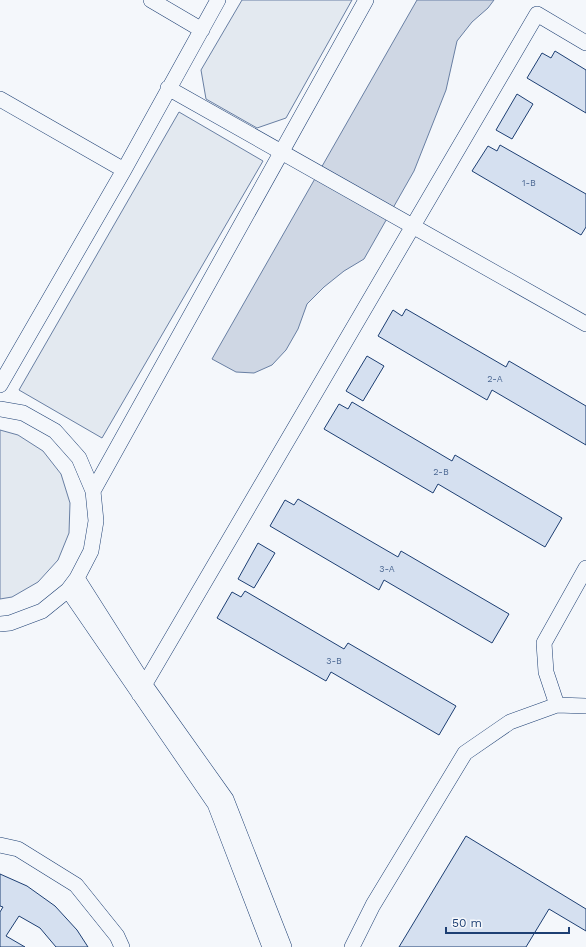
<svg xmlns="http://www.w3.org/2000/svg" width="586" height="947" font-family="'Work Sans',sans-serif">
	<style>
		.green { fill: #e3e9f0; stroke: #687fa3 }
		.water { fill: #cfd7e4; stroke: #687fa3 }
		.building { fill: #d5e0f0; stroke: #1d3f73 }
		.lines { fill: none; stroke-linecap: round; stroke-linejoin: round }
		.street-casing { stroke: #1d3f73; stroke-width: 16 }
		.street { stroke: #f4f7fb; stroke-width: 15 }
		.labels { text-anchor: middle; stroke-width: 3; stroke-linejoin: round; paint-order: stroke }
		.number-label { font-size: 9px; fill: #4b6792 }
	</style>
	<rect width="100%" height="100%" fill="#f4f7fb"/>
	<!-- green -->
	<path class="green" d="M242 0H352L286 118 257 128 206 99 201 70Z
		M179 112 263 161 102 438 19 390Z
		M0 430 18 435 43 451 61 474 70 503 69 533 58 560 38 582 12 597 0 599Z"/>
	<!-- water -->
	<path class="water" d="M417 0H494L488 8 472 22 457 41 446 90 414 171 364 259 344 271 324 287 307 304 298 329 286 350 272 365 254 373 236 372 212 359Z"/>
	<!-- building -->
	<path class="building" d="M555 51 586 70V113L527 78 542 53 551 58Z
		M517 94 533 104 512 139 496 130Z
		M500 145 586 194V227L581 235 472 171 488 146 497 151Z
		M406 309 506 367 509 361 586 406V445L492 390 487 400 378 336 393 310 402 316Z
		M367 356 384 366 363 401 346 391Z
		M352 402 452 461 455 455 562 518 545 547 438 484 433 493 324 429 339 404 348 409Z
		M298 499 398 557 401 551 509 614 492 643 384 580 379 590 270 526 285 500 294 505Z
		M258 543 275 553 254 588 238 579Z
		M245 591 344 649 348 643 456 706 439 735 331 672 326 681 217 618 232 592 241 597Z
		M466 836 586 909V931L549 909 526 947H399Z
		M0 874 27 886 55 906 77 930 88 947H56L40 928 19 916 6 936 25 947H0V912L3 907 0 906Z"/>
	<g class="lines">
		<!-- street casing -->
		<g class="street-casing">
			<path id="street" d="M151 0 202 30
				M168 88 586 324
				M0 99 124 170
				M0 385 124 170 218 0
				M0 409 23 413 55 431 79 458 93 491 96 521 91 551 77 578 68 590 42 611 10 623 0 624
				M93 491 366 0
				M77 578 145 685 226 799 284 947
				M68 590 215 804 270 947
				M139 694 537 14 586 43
				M557 705 546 672 544 643 586 568
				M0 845 18 849 76 885 117 936 122 947
				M352 947 373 905 465 753 510 722 557 705 586 706"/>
		</g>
		<!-- street -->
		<use href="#street" class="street"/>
	</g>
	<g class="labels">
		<!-- number labels -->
		<g class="number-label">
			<text x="529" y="186">1-B</text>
			<text x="495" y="382">2-A</text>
			<text x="441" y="475">2-B</text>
			<text x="387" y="572">3-A</text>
			<text x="334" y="664">3-B</text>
		</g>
	</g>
	<!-- scale -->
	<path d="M446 927v6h123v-6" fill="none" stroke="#1d3f73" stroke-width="2"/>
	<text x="452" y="927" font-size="12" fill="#1d3f73" stroke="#f4f7fb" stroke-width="3" paint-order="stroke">50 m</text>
</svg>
